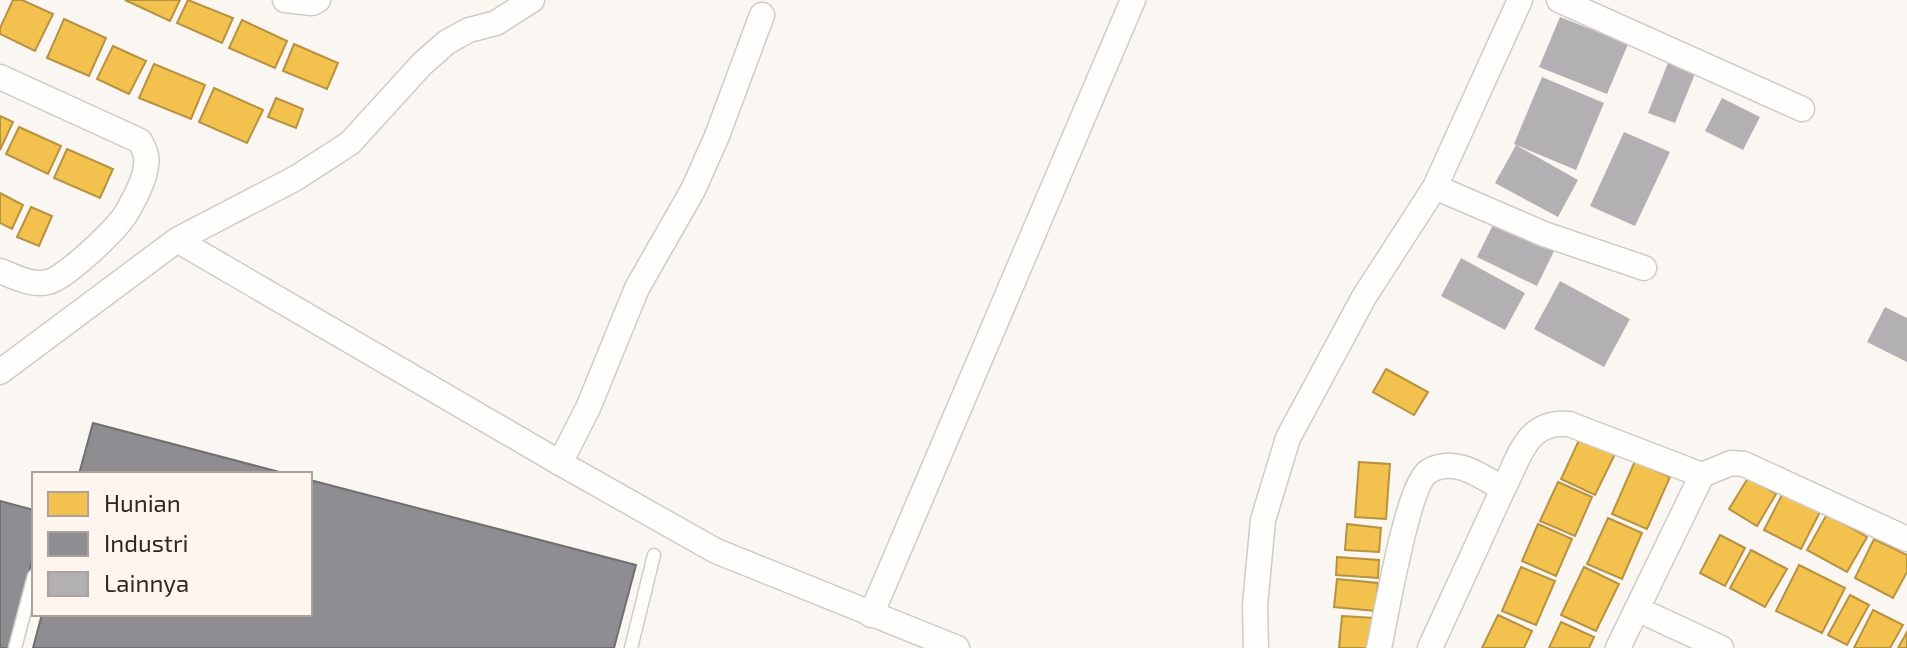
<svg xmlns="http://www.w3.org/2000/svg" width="1907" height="648" font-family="'Exo 2',sans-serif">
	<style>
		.homes { fill: #f2c14e; stroke: #b79240; stroke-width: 2 }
		.industry { fill: #8d8d92; stroke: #706e70; stroke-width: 2 }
		.building { fill: #b3b0b4 }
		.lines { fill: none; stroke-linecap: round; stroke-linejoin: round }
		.service-casing { stroke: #d1cbc6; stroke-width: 15 }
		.minor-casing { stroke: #d1cbc6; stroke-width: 27 }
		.service { stroke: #fefefd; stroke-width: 12 }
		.minor { stroke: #fefefd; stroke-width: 24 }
	</style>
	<rect width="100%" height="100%" fill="#faf6f2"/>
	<!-- homes -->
	<path class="homes" d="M13 0H22L53 14 35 51 0 34V28Z
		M125 0H180L170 21Z
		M188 0 233 18 222 43 177 23Z
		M64 19 106 38 89 76 47 58Z
		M242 20 287 41 275 68 229 48Z
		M294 44 338 63 327 89 283 71Z
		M113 46 146 61 129 94 97 79Z
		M154 64 205 85 191 119 139 98Z
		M214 88 263 110 247 143 199 122Z
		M276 98 303 109 296 128 268 117Z
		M0 116 13 122 0 150Z
		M19 127 61 146 48 174 6 154Z
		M67 149 113 169 100 198 54 178Z
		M0 193 23 205 12 229 0 223Z
		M31 207 52 216 39 246 17 237Z
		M1386 369 1428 392 1414 415 1373 392Z
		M1580 438 1615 454 1595 495 1561 479Z
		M1635 461 1670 477 1647 529 1612 514Z
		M1359 462 1390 464 1386 519 1355 517Z
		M1748 478 1776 494 1757 526 1729 509Z
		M1558 482 1592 497 1575 536 1540 521Z
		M1783 493 1820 512 1801 549 1764 530Z
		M1827 514 1867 537 1847 572 1807 550Z
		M1608 518 1642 533 1622 579 1587 564Z
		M1347 524 1381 528 1379 552 1345 550Z
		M1538 524 1572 539 1556 576 1522 561Z
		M1720 535 1745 548 1725 586 1700 573Z
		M1874 539 1907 555V572L1893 598 1855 578Z
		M1751 550 1787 569 1765 607 1730 588Z
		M1337 557 1379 560 1378 578 1336 575Z
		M1799 565 1845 588 1822 633 1776 611Z
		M1521 567 1555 581 1536 625 1502 611Z
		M1584 567 1619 584 1596 631 1561 615Z
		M1337 579 1378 583 1375 611 1334 607Z
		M1850 595 1869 605 1847 645 1828 635Z
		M1873 610 1903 625 1890 648H1854Z
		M1498 615 1532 631 1524 648H1482Z
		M1342 616 1374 618 1372 648H1339Z
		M1561 622 1594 637 1589 648H1549Z
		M1907 632V648H1898Z"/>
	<!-- industry -->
	<path class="industry" d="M93 423 287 474H79Z
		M310 480 636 565 614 648H33L42 614H310Z
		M0 501 34 510V552L10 648H0Z"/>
	<!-- building -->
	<path class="building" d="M1560 17 1628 44 1607 94 1539 67Z
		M1670 58 1697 69 1675 123 1648 113Z
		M1542 77 1604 103 1576 170 1514 144Z
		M1722 98 1760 117 1743 150 1705 131Z
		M1624 132 1670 152 1635 226 1590 206Z
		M1516 145 1578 180 1558 217 1495 183Z
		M1494 223 1554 251 1537 286 1477 257Z
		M1461 258 1525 293 1505 330 1441 296Z
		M1560 281 1630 319 1604 367 1534 329Z
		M1885 307 1907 318V362L1867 342Z"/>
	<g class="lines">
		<!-- service casing -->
		<g class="service-casing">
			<path id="service" d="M15 648 34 576
				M631 648 654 555"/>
		</g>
		<!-- minor casing -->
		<g class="minor-casing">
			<path id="minor" d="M285 0 312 3 318 0
				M1559 0 1802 109
				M0 77 140 141C144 149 148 156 146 165 145 179 134 200 127 212 118 228 66 278 48 282 32 286 15 277 0 271
				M1435 187 1544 234 1644 268
				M177 240 560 463 716 551 957 648
				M0 372 177 240 296 178 350 143 422 64 447 42 469 30 496 23 532 0
				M560 463 588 408 637 288 693 190 717 136 762 15
				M1637 609 1721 648
				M871 615 1133 0
				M1256 648 1255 605 1263 520 1288 438 1364 297 1435 187 1520 0
				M1379 648C1386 617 1407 485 1429 471 1455 456 1481 476 1503 489 1520 457 1526 420 1569 424L1702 475 1731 463 1744 464 1907 539
				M1430 648 1503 489
				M1618 648 1702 475"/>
		</g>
		<!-- service -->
		<use href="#service" class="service"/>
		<!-- minor -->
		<use href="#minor" class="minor"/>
	</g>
	<!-- legend -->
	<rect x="32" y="472" width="280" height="144" fill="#fef5ee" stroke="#aba29c" stroke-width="2"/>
	<rect x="48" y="492" width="40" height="24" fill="#f2c14e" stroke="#aba29c" stroke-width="2"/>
	<text x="104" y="512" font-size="24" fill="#2e2620">Hunian</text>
	<rect x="48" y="532" width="40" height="24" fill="#8d8d92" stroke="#aba29c" stroke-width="2"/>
	<text x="104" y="552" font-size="24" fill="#2e2620">Industri</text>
	<rect x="48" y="572" width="40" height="24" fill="#b3b0b4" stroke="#aba29c" stroke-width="2"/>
	<text x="104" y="592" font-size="24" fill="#2e2620">Lainnya</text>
</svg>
